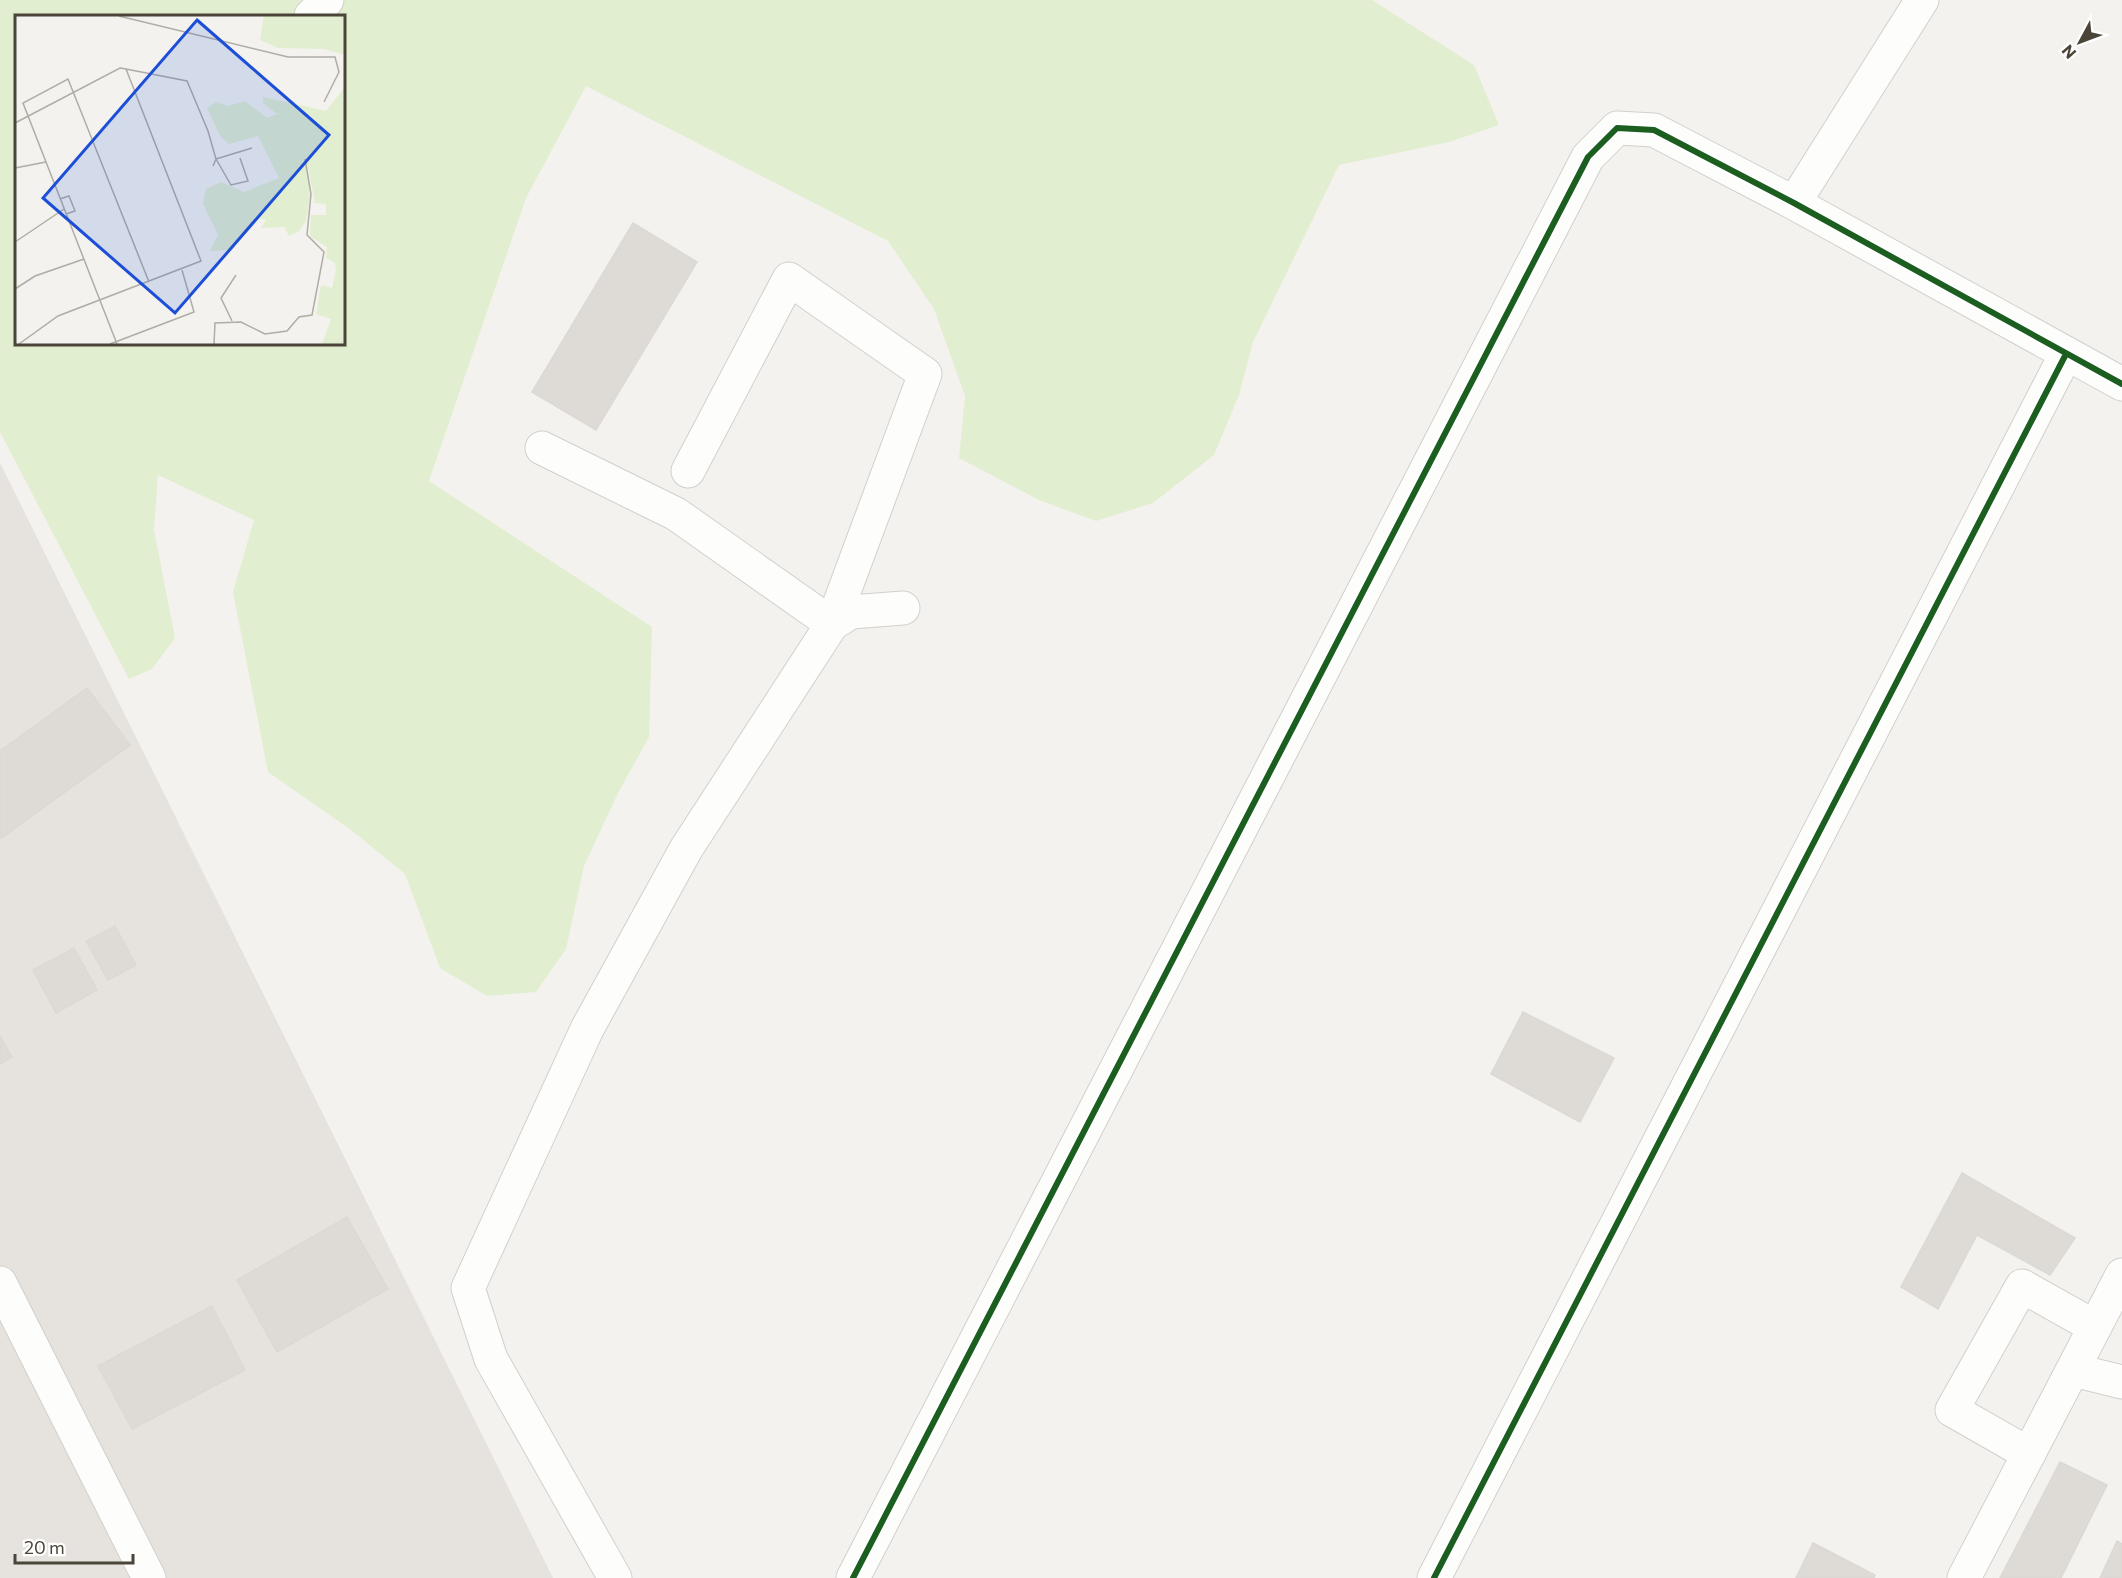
<svg xmlns="http://www.w3.org/2000/svg" width="2122" height="1578" font-family="Commissioner,sans-serif">
	<style>
		.industrial { fill: #e6e2de }
		.green { fill: #e1eecf }
		.building { fill: #dedbd6; stroke: #dcd9d4; stroke-width: 1.5 }
		.lines { fill: none; stroke-linecap: round; stroke-linejoin: round }
		.minor-casing { stroke: #d2d0cb; stroke-width: 35 }
		.minor { stroke: #fdfdfc; stroke-width: 33 }
		.cycleway-casing { stroke: #fff; stroke-width: 10 }
		.cycleway { stroke: #1b5e20; stroke-width: 6 }
		.inset-road { fill: none; stroke: #b0aca6; stroke-width: 1.5 }
		.view { fill: #1d4ed8; fill-opacity: 0.15; stroke: #1d4ed8; stroke-width: 3 }
		.inset-edge { fill: none; stroke: #4b4439; stroke-width: 3 }
	</style>
	<rect width="100%" height="100%" fill="#f4f2ee"/>
	<!-- industrial -->
	<path class="industrial" d="M0 463 553 1578H0Z"/>
	<!-- green -->
	<path class="green" d="M0 0H311L303 16H16V344H344V16H330L343 0H1372L1474 65 1499 125 1449 142 1339 165 1253 342 1239 395 1214 455 1153 503 1096 521 1039 500 959 458 965 396 934 309 888 241 586 86 526 198 429 481 652 627 649 737 618 793 584 866 566 949 536 992 487 996 440 968 405 874 351 830 268 772 233 592 254 520 158 475 154 530 175 638 152 669 129 679 0 432Z"/>
	<!-- building -->
	<path class="building" d="M633 223 697 262 596 430 532 392Z
		M87 688 130 745 0 839V751Z
		M115 926 136 965 108 980 86 941Z
		M74 948 97 990 56 1013 33 970Z
		M1523 1012 1614 1058 1580 1122 1491 1074Z
		M0 1036 12 1057 0 1064Z
		M1962 1173 2075 1238 2050 1275 1977 1235 1938 1309 1901 1287Z
		M347 1217 388 1289 277 1352 237 1280Z
		M212 1306 245 1370 132 1429 98 1366Z
		M2060 1462 2107 1485 2061 1578H2000Z
		M2117 1541 2122 1544V1578H2100Z
		M1813 1543 1875 1575 1874 1578H1796Z"/>
	<g class="lines">
		<!-- minor casing -->
		<g class="minor-casing">
			<path id="minor" d="M311 16 327 0
				M1794 203 1922 0
				M542 448 676 514 832 624 925 374 789 279 688 471
				M0 1283 149 1578
				M2073 1370 2122 1382
				M2029 1454 1952 1410 2022 1286 2095 1327
				M615 1578 491 1359 468 1288 587 1029 686 849 832 624 851 612 903 608
				M853 1578 1588 157 1617 128 1654 130 1794 203 2122 384
				M1434 1578 2066 354
				M1964 1578 2122 1275"/>
		</g>
		<!-- minor -->
		<use href="#minor" class="minor"/>
		<!-- cycleway casing -->
		<g class="cycleway-casing">
			<path id="cycleway" d="M853 1578 1588 157 1617 128 1654 130 1794 203 2122 384
				M1434 1578 2066 354"/>
		</g>
		<!-- cycleway -->
		<use href="#cycleway" class="cycleway"/>
	</g>
	<!-- overview -->
	<g transform="translate(15 15)">
		<rect width="330" height="330" fill="#f4f2ee"/>
		<path d="M249 1H330V40L309 34 263 33 245 25ZM330 72V329H307L316 304 301 299 306 270 317 273 321 255 320 248 311 243 312 232 295 221 296 200H311V189L300 188 292 147 295 181 291 206 284 216 274 221 269 212 246 213 251 205 245 203 215 235 195 236 203 220 188 189 191 174 206 167 229 177 264 163 243 121 214 129 205 121 192 93 201 87 212 91 230 86 252 103 262 99 248 88V82L311 96Z" fill="#e1eecf"/>
		<path class="inset-road" d="M104 1 273 42H320L324 57 309 87M111 54 172 66 193 116 201 144 198 151M0 108 105 53 111 54 186 246 43 301 4 329M225 143 233 166 216 170 201 144 237 133M0 153 31 147M45 184 54 181 60 196 51 199M0 227 49 194M0 274 20 261 69 244M217 306 206 283 221 260M95 329 179 297 167 255M102 329 8 88 53 64 134 267M199 329 200 308 226 307 250 319 272 316 284 302 297 300 309 237 292 220 296 179 290 144"/>
		<path class="view" d="M182 5 314 120 160 298 28 183Z"/>
		<rect width="330" height="330" class="inset-edge"/>
	</g>
	<!-- north arrow -->
	<g transform="translate(2080 42) rotate(229)" stroke="#ffffff" stroke-width="4.5" paint-order="stroke">
	<path d="M0-4.5L10 22L0 15L-10 22Z" fill="#4b4439"/>
	<text y="-9" font-size="16" font-weight="bold" text-anchor="middle" fill="#4b4439">N</text>
	</g>
	<!-- scale -->
	<path d="M15 1554v9h118v-9" fill="none" stroke="#4b4439" stroke-width="3"/>
	<text x="24" y="1554" font-size="18" fill="#4b4439" stroke="#ffffff" stroke-width="4.5" paint-order="stroke">20 m</text>
</svg>
